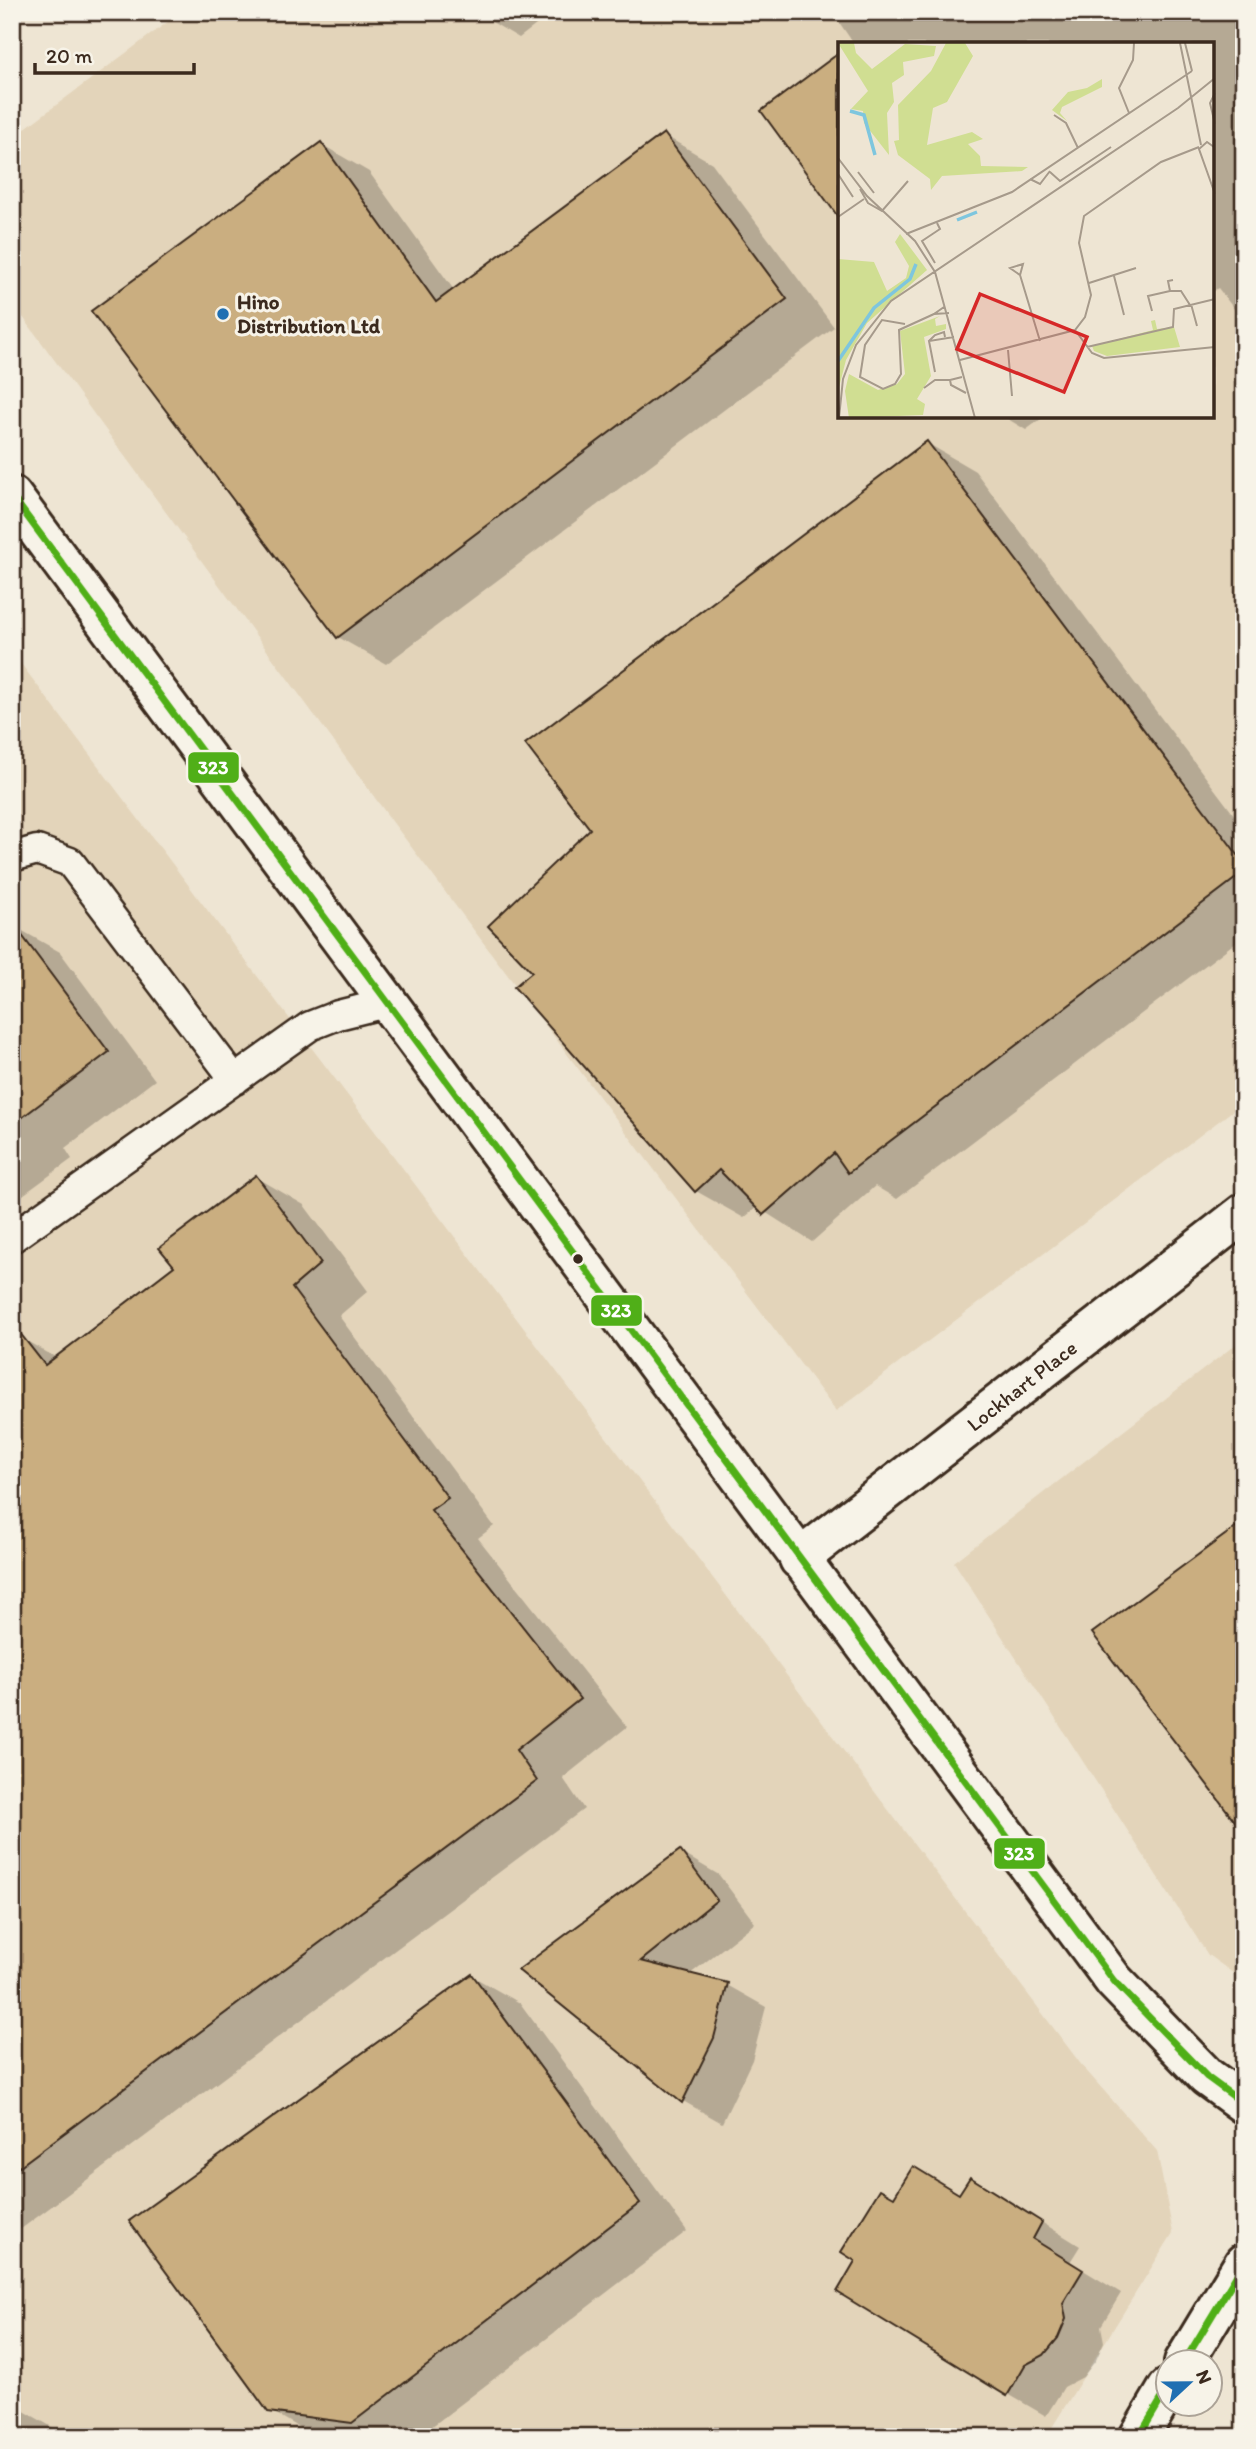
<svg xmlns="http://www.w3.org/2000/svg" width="1256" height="2449" font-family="Itim,sans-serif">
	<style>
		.built { fill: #e3d4ba; fill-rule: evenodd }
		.shadow { fill: #0003 }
		.building { fill: #caae80; stroke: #3b2a1e; stroke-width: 2 }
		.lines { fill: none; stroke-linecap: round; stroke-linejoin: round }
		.service-casing { stroke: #3b2a1e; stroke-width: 33 }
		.minor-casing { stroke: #3b2a1e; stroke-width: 44 }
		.tertiary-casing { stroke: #3b2a1e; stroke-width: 44 }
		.service { stroke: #f7f3e8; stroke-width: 28 }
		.minor { stroke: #f7f3e8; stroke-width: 38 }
		.tertiary { stroke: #f7f3e8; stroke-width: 38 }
		.bus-1-casing { stroke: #f7f3e8; stroke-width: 12 }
		.bus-1 { stroke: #50af18; stroke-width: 7 }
		.poi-dot { fill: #1f6fb2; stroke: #f7f3e8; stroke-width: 2.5 }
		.bus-dot { fill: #3b2a1e; stroke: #f7f3e8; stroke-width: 2.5 }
		.labels { text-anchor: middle; stroke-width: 6; stroke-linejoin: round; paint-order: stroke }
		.poi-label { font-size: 21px; font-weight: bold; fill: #3b2a1e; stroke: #f7f3e8; text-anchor: start }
		.street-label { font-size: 21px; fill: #3b2a1e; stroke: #f7f3e8 }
		.inset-river { fill: none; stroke: #7ec6de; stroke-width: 3.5 }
		.inset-road { fill: none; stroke: #a69a8b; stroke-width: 2 }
		.view { fill: #d62828; fill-opacity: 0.15; stroke: #d62828; stroke-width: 3.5 }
		.inset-edge { fill: none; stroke: #3b2a1e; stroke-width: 3.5 }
		.line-badge { stroke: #f7f3e8; stroke-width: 2.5 }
		.badge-label { font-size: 19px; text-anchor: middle; font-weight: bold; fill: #fff }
	</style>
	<rect width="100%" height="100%" fill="#eee5d3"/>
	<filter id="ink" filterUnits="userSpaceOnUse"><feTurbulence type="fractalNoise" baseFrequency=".0143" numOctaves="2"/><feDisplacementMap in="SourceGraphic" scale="14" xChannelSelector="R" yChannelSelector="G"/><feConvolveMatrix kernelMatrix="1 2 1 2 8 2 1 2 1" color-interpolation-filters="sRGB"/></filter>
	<g filter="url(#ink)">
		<!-- built -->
		<path class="built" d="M181 12H1244V1102L836 1411 397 828 12 302V138ZM839 44H1212V416H839Z
			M12 652 1083 2067 1157 2151 1173 2233 1046 2437H12Z
			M1244 1338V1981L1208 1955 954 1562Z"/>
		<!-- shadow -->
		<path class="shadow" d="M485 12H553L519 38 492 22Z
			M832 12H1244V322L1218 288 1212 292V44H854Z
			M839 55V215L763 112Z
			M664 135 712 163 834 327 386 664 338 637 321 144 369 172 454 290Z
			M1003 416H1045L1026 430Z
			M927 443 975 471 1244 828V936L897 1199 875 1186 812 1242 757 1207 744 1218 696 1191 535 972 593 830Z
			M12 925 60 952 155 1080 65 1148 72 1159 12 1203Z
			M256 1177 304 1205 368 1291 339 1316 494 1526 478 1538 627 1727 563 1778 584 1809 21 2229 12 2224V1347L23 1339 57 1358 177 1266Z
			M680 1852 719 1875 755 1923 689 1975 727 1985 766 2007 752 2060 722 2123 683 2101 521 1970Z
			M472 1976 520 2003 687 2231 418 2437H315L270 2410Z
			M960 2195 1009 2202 1080 2246 1070 2262 1121 2293 1101 2326 1104 2342 1096 2360 1083 2377 1064 2387 1046 2416 1008 2394 895 2199Z
			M12 2404 59 2431 63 2437H12Z"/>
		<!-- building -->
		<path class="building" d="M839 53V218L761 111Z
			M664 133 787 299 337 638 91 311 321 142 436 302Z
			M927 441 1244 863V872L848 1173 834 1153 763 1215 719 1170 695 1192 514 987 532 972 488 926 590 829 525 744Z
			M12 922 109 1052 12 1125Z
			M256 1175 321 1263 292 1288 448 1498 431 1510 580 1699 516 1750 537 1781 12 2172V1323L45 1365 174 1266 159 1248Z
			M1244 1521V1833L1092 1633Z
			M680 1850 717 1900 641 1961 728 1983 714 2038 682 2103 518 1970Z
			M472 1974 640 2203 352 2423 268 2412 129 2221Z
			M913 2166 959 2194 970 2177 1042 2222 1033 2239 1083 2270 1063 2303 1066 2319 1058 2338 1044 2355 1025 2365 1007 2396 837 2292 855 2261 841 2252 880 2189 894 2197Z"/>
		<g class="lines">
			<!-- service casing -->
			<g class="service-casing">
				<path id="service" d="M12 857 37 850 70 862 235 1080
					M12 1238 310 1026 338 1015 390 1002"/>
			</g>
			<!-- minor casing -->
			<g class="minor-casing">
				<path id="minor" d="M799 1559 1244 1213"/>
			</g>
			<!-- tertiary casing -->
			<g class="tertiary-casing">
				<path id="tertiary" d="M12 496 1114 1981 1207 2077 1244 2104
					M1184 2362 1244 2263
					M1139 2437 1168 2388"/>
			</g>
			<!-- service -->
			<use href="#service" class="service"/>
			<!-- minor -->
			<use href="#minor" class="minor"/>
			<!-- tertiary -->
			<use href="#tertiary" class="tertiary"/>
			<!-- bus-1 casing -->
			<g class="bus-1-casing">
				<path id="bus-1" d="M12 496 1114 1981 1207 2077 1244 2104
					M1184 2362 1244 2263
					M1139 2437 1168 2388"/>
			</g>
			<!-- bus-1 -->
			<use href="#bus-1" class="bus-1"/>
		</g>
	</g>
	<!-- markers -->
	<circle class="poi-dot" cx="223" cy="314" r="7"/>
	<circle class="bus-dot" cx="578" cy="1259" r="6"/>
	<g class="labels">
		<!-- poi labels -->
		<g class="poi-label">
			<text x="237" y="309">Hino<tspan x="237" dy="24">Distribution Ltd</tspan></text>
		</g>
		<!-- street labels -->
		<g class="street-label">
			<text transform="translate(1022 1386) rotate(-38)" y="7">Lockhart Place</text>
		</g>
	</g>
	<!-- overview -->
	<g transform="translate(838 42)">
		<rect width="376" height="376" fill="#eee5d3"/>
		<path d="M0 1H16L18 11 34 27 67 2 98 4 96 14 65 20 66 33 54 41 56 60 49 71 51 113 26 81 25 69 13 67 30 49ZM108 1H127L135 14 109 60 95 66 89 103 134 90 145 97 130 102 142 114 143 124 190 125 184 129 104 134 93 148 92 137 60 113 56 99 61 98 60 63 93 29ZM264 37V45L224 65 222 71 229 79 214 68 230 50 249 46ZM62 192 89 228 29 281 8 318 0 349V217L36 220 49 249 68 236 71 224 57 200ZM102 274 97 277 98 284 108 282V287L86 295 93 334 79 357 87 362 85 373 11 376 7 349 11 332 40 348 59 342 67 332 62 289ZM317 278 319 287 336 285 342 305 269 314 256 309 254 304 315 288 313 279Z" fill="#d0de92"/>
		<path class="inset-river" d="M12 69 26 73 37 113M119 178 139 170M0 319 36 266 72 237 78 222"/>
		<path class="inset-road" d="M342 1 363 103M347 1 354 29M377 51 372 61 377 82M291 71 281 46 295 18 296 1M216 73 228 81 240 106M376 105 369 100 361 107 377 152M0 116 29 154 77 199 97 230 137 376M20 130 36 151M212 130 222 139 273 105M0 132 15 155M192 137 202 142 212 129M22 147 30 161 44 169 70 139M0 175 26 157M68 192 174 150 354 29M97 221 84 199 102 187 99 181M185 222 182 233 172 226ZM182 233 202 299M276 234 286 273M335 238 330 239 332 249H343L352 263M251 241 298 226M353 262 359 284M106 265 96 272 111 271M314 269 310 254 332 249M67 282 44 278 27 303 22 335 45 347 57 342 63 332 61 288 96 272M237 288 254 311 266 316 377 305M91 299 97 293 106 290 107 295M249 305 335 285 336 267 377 257M170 308 174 354M122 318 237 288 247 275 253 253 241 201 246 174 323 120 361 105M97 330 91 299 116 295M124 335 112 338 113 343 128 351M86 346 97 338H112M1 376 5 337 18 303 53 259 340 66 377 36"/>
		<path class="view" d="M142 252 249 295 226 350 119 307Z"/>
		<rect width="376" height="376" class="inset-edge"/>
	</g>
	<g class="line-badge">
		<rect x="187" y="751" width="53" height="33" rx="7" fill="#50af18"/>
		<rect x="590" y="1294" width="53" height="33" rx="7" fill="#50af18"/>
		<rect x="993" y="1837" width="53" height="33" rx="7" fill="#50af18"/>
	</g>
	<g class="badge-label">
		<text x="213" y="774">323</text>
		<text x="616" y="1317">323</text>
		<text x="1019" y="1860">323</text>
	</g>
	<!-- margin -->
	<rect width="1256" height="2449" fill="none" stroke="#f7f3e8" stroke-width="42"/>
	<rect x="21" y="21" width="1214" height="2407" fill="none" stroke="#3b2a1e" stroke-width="2.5" filter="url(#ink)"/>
	<!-- north arrow -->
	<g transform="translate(1189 2383) rotate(68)"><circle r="33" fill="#f7f3e8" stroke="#aca397" stroke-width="2"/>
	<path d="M0-5L12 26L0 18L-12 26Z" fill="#1f6fb2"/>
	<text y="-10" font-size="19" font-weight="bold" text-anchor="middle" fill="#3b2a1e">N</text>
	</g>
	<!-- scale -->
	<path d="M35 63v10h159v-10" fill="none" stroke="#3b2a1e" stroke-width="3.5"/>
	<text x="46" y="63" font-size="21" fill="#3b2a1e" stroke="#f7f3e8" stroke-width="5" paint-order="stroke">20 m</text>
</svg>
